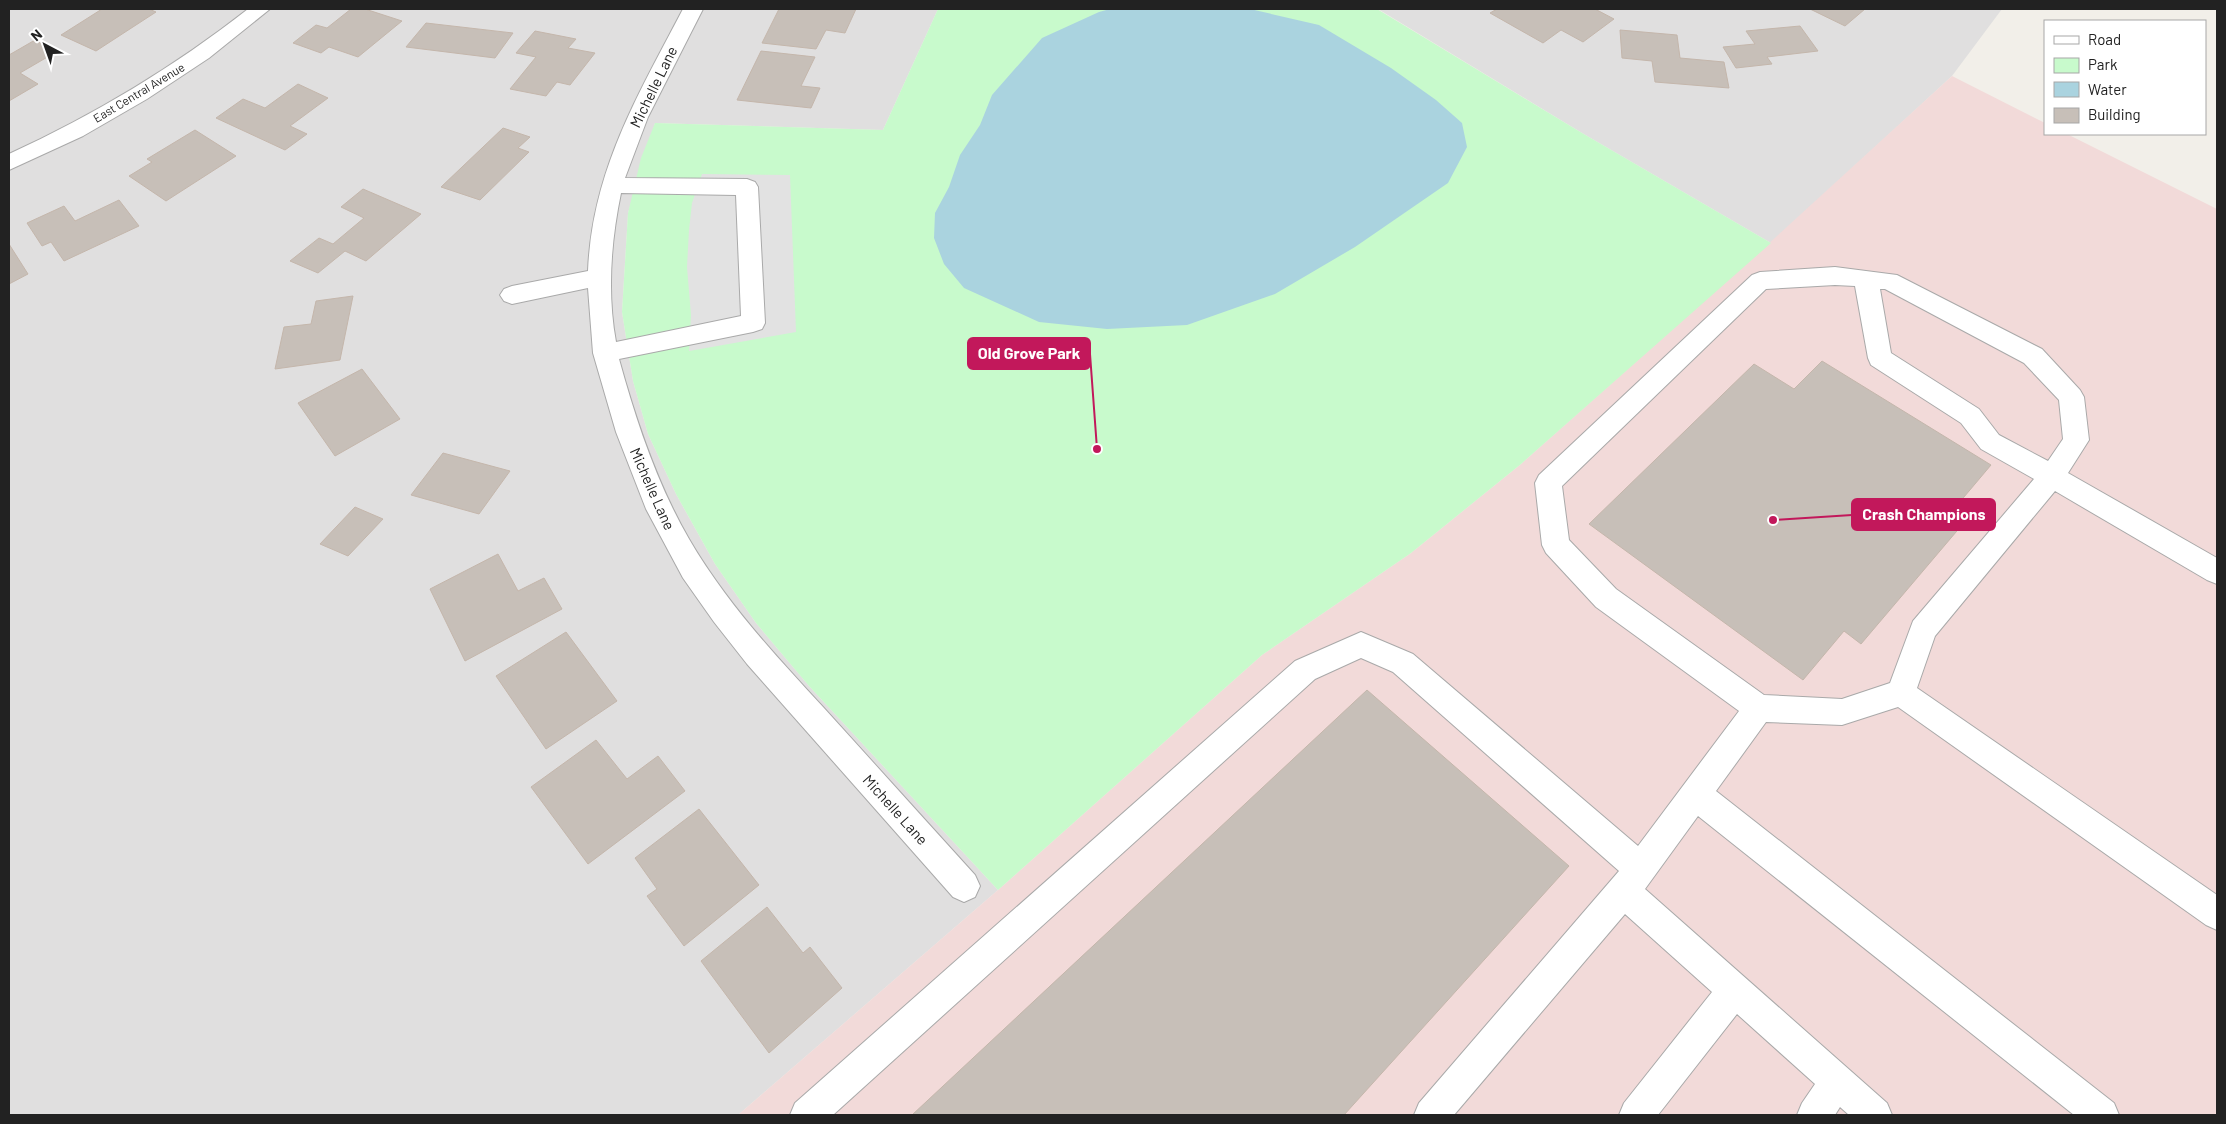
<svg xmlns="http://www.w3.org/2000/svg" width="2226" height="1124" font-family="Barlow,sans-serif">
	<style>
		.residential { fill: #e0dfdf }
		.commercial { fill: #f2dad9 }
		.park { fill: #c8facc }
		.parking { fill: #e2e2e2 }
		.water { fill: #aad3df }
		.building { fill: #c7bfb8; stroke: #c4b6ab }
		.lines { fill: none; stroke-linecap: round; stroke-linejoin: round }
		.minor-casing { stroke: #a9a9a9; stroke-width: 2 }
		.minor { fill: #fff; fill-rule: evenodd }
		.labels { text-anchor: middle; stroke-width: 4; stroke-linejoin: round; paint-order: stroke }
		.far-street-label { font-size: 12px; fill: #222; stroke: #fff }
		.street-label { font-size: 15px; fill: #222; stroke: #fff }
		.leader { fill: none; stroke: #c2185b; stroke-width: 2 }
		.callout-dot { fill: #c2185b; stroke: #fff; stroke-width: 2 }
		.callout { fill: #c2185b; stroke: #c2185b; stroke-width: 2 }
		.callout-label { font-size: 16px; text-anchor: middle; font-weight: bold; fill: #fff }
	</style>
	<rect width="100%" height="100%" fill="#f2efe9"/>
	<!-- residential -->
	<path class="residential" d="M9 9H938L883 130 655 123 628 213 622 312 633 381 648 434 676 494 715 564 756 623 809 686 998 890 738 1115H9Z
		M1378 9H2002L1952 76 1771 243 1582 133Z"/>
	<!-- commercial -->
	<path class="commercial" d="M1952 76 2045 123V134H2067L2217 209V1115H738L998 890 1262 655 1411 553 1521 464 1755 256Z"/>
	<!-- park -->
	<path class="park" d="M938 9H1377L1582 133 1771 243 1521 464 1411 553 1262 655 998 890 809 686 756 623 715 564 676 494 648 434 633 381 622 312 628 213 641 158 655 123 883 130Z"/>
	<!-- parking -->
	<path class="parking" d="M702 174 790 175 796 332 689 351 691 315 687 267 689 230 692 203Z"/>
	<!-- water -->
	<path class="water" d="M1110 9H1250L1319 25 1391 68 1436 100 1462 123 1467 147 1448 183 1355 247 1275 294 1187 325 1107 329 1039 322 964 288 944 264 934 238 935 213 949 187 960 155 980 125 992 95 1042 38 1099 12Z"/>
	<!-- building -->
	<path class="building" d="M102 9H149L156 12 96 51 61 35Z
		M351 9H365L402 21 358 57 329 47 321 53 293 43 316 25 327 28Z
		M779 9H856L845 33 826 30 816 49 762 43Z
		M1497 9H1595L1614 19 1583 42 1561 30 1543 43 1490 13Z
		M1810 9H1865L1845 26Z
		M426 23 513 33 495 58 406 47Z
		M1800 26 1818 51 1767 57 1772 64 1736 68 1723 47 1755 44 1746 31Z
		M1620 30 1677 35 1680 58 1724 62 1729 88 1655 82 1652 61 1622 58Z
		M535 31 576 39 568 48 595 53 570 85 557 82 546 96 510 89 536 57 516 53Z
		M35 40 56 52 20 73 38 84 9 101V55Z
		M761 51 815 57 801 86 820 88 811 108 737 100Z
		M298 84 328 98 290 126 307 134 285 150 216 118 243 99 265 108Z
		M503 128 530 137 518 148 529 152 480 200 441 187Z
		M195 130 236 156 166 201 129 176 152 162 147 159Z
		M363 189 421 214 366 261 345 251 318 273 290 261 319 238 333 244 364 218 341 207Z
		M119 200 139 226 64 261 51 242 42 246 27 223 64 206 75 221Z
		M9 244 28 274 9 284Z
		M353 296 340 360 275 369 284 327 311 324 316 301Z
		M1822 361 1991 465 1948 516 1962 525 1861 644 1844 631 1803 680 1589 524 1754 364 1794 389Z
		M362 369 400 419 335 456 298 403Z
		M443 453 510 471 479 514 411 495Z
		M355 507 383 519 348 556 320 544Z
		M498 554 518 591 544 578 562 609 465 661 430 589Z
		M566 632 617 701 546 749 496 676Z
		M1367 690 1569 866 1344 1115H912Z
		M596 740 627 779 658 756 685 791 588 864 531 787Z
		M699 809 759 885 684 946 647 896 657 889 635 858Z
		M767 907 803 953 810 947 842 988 769 1053 701 961Z"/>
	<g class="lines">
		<!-- minor casing -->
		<g class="minor-casing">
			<path id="minor" d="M248 9H270L209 58 147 99 83 136 9 170V154C94 115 174 67 248 9Z
				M683 9H703L648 117 625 178 747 179 755 182 758 187 765 323 762 329 753 332 619 359C636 421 657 484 689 539 725 601 774 654 823 707 874 763 924 819 975 875L980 886 975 897 964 902 953 897 747 664 714 622 683 578 646 509 616 432 593 353 588 288 512 304 504 301 500 295 504 289 512 286 588 271C592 171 638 95 683 9ZM621 193 736 195 741 316 616 342C607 293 611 241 621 193Z
				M1835 267 1897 275 2042 349 2080 390 2084 397 2089 440 2068 473 2217 558V584L2207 580 2055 491 1935 636 1917 688 2217 895V930L2206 925 1898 707 1842 725 1766 722 1716 791 2114 1103 2119 1115H2074L1698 816 1645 889 1887 1103 1892 1115H1849L1840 1107 1835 1115H1797L1802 1103 1815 1084 1737 1014 1658 1115H1619L1624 1103 1712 992 1625 914 1454 1115H1414L1419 1103 1619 871 1393 672 1361 658 1315 679 833 1115H790L795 1103 1295 661 1361 632 1413 654 1638 846 1739 711 1596 607 1546 553 1542 545 1535 483 1539 475 1752 275 1760 272ZM1835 285 1855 286 1868 358 1871 365 1961 423 1981 449 2034 479 1913 621 1890 683 1842 699 1764 695 1616 589 1569 540 1562 486 1766 289ZM1880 289H1885L2024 363 2059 400 2063 439 2048 461 1999 435 1979 409 1891 353Z"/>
		</g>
		<!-- minor -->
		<use href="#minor" class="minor"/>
	</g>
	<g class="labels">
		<!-- far-street labels -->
		<g class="far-street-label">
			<text transform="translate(139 93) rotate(-31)" y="4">East Central Avenue</text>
		</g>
		<!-- street labels -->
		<g class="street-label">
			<text transform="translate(654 87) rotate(-64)" y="5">Michelle Lane</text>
			<text transform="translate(652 489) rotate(66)" y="5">Michelle Lane</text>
			<text transform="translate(895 810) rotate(48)" y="5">Michelle Lane</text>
		</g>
	</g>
	<!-- callouts -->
	<path class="leader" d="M1097 449L1090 354M1773 520L1852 515"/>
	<g class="callout-dot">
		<circle cx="1097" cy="449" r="5"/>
		<circle cx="1773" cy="520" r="5"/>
	</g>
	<g class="callout">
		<rect x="968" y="338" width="122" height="31" rx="5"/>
		<rect x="1852" y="499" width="143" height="31" rx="5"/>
	</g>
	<g class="callout-label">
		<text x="1029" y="359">Old Grove Park</text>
		<text x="1924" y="520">Crash Champions</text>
	</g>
	<!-- border -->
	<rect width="2226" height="1124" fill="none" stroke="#222222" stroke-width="20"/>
	<!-- legend -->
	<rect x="2044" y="20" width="162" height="115" fill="#ffffff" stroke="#a7a7a7"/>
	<rect x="2054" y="36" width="25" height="8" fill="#ffffff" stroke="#a7a7a7"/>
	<text x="2088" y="45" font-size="15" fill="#222222">Road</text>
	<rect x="2054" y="58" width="25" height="15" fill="#c8facc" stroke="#a7a7a7"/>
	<text x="2088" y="70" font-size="15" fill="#222222">Park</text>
	<rect x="2054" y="82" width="25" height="15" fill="#aad3df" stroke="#a7a7a7"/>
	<text x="2088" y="95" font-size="15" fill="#222222">Water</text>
	<rect x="2054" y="108" width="25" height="15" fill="#c7bfb8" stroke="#a7a7a7"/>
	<text x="2088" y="120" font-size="15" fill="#222222">Building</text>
	<!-- north arrow -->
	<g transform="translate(45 45) rotate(319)" stroke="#ffffff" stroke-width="4" paint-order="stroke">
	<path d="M0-4L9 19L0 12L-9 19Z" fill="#222222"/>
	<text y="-8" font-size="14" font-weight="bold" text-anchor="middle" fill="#222222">N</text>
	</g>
</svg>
